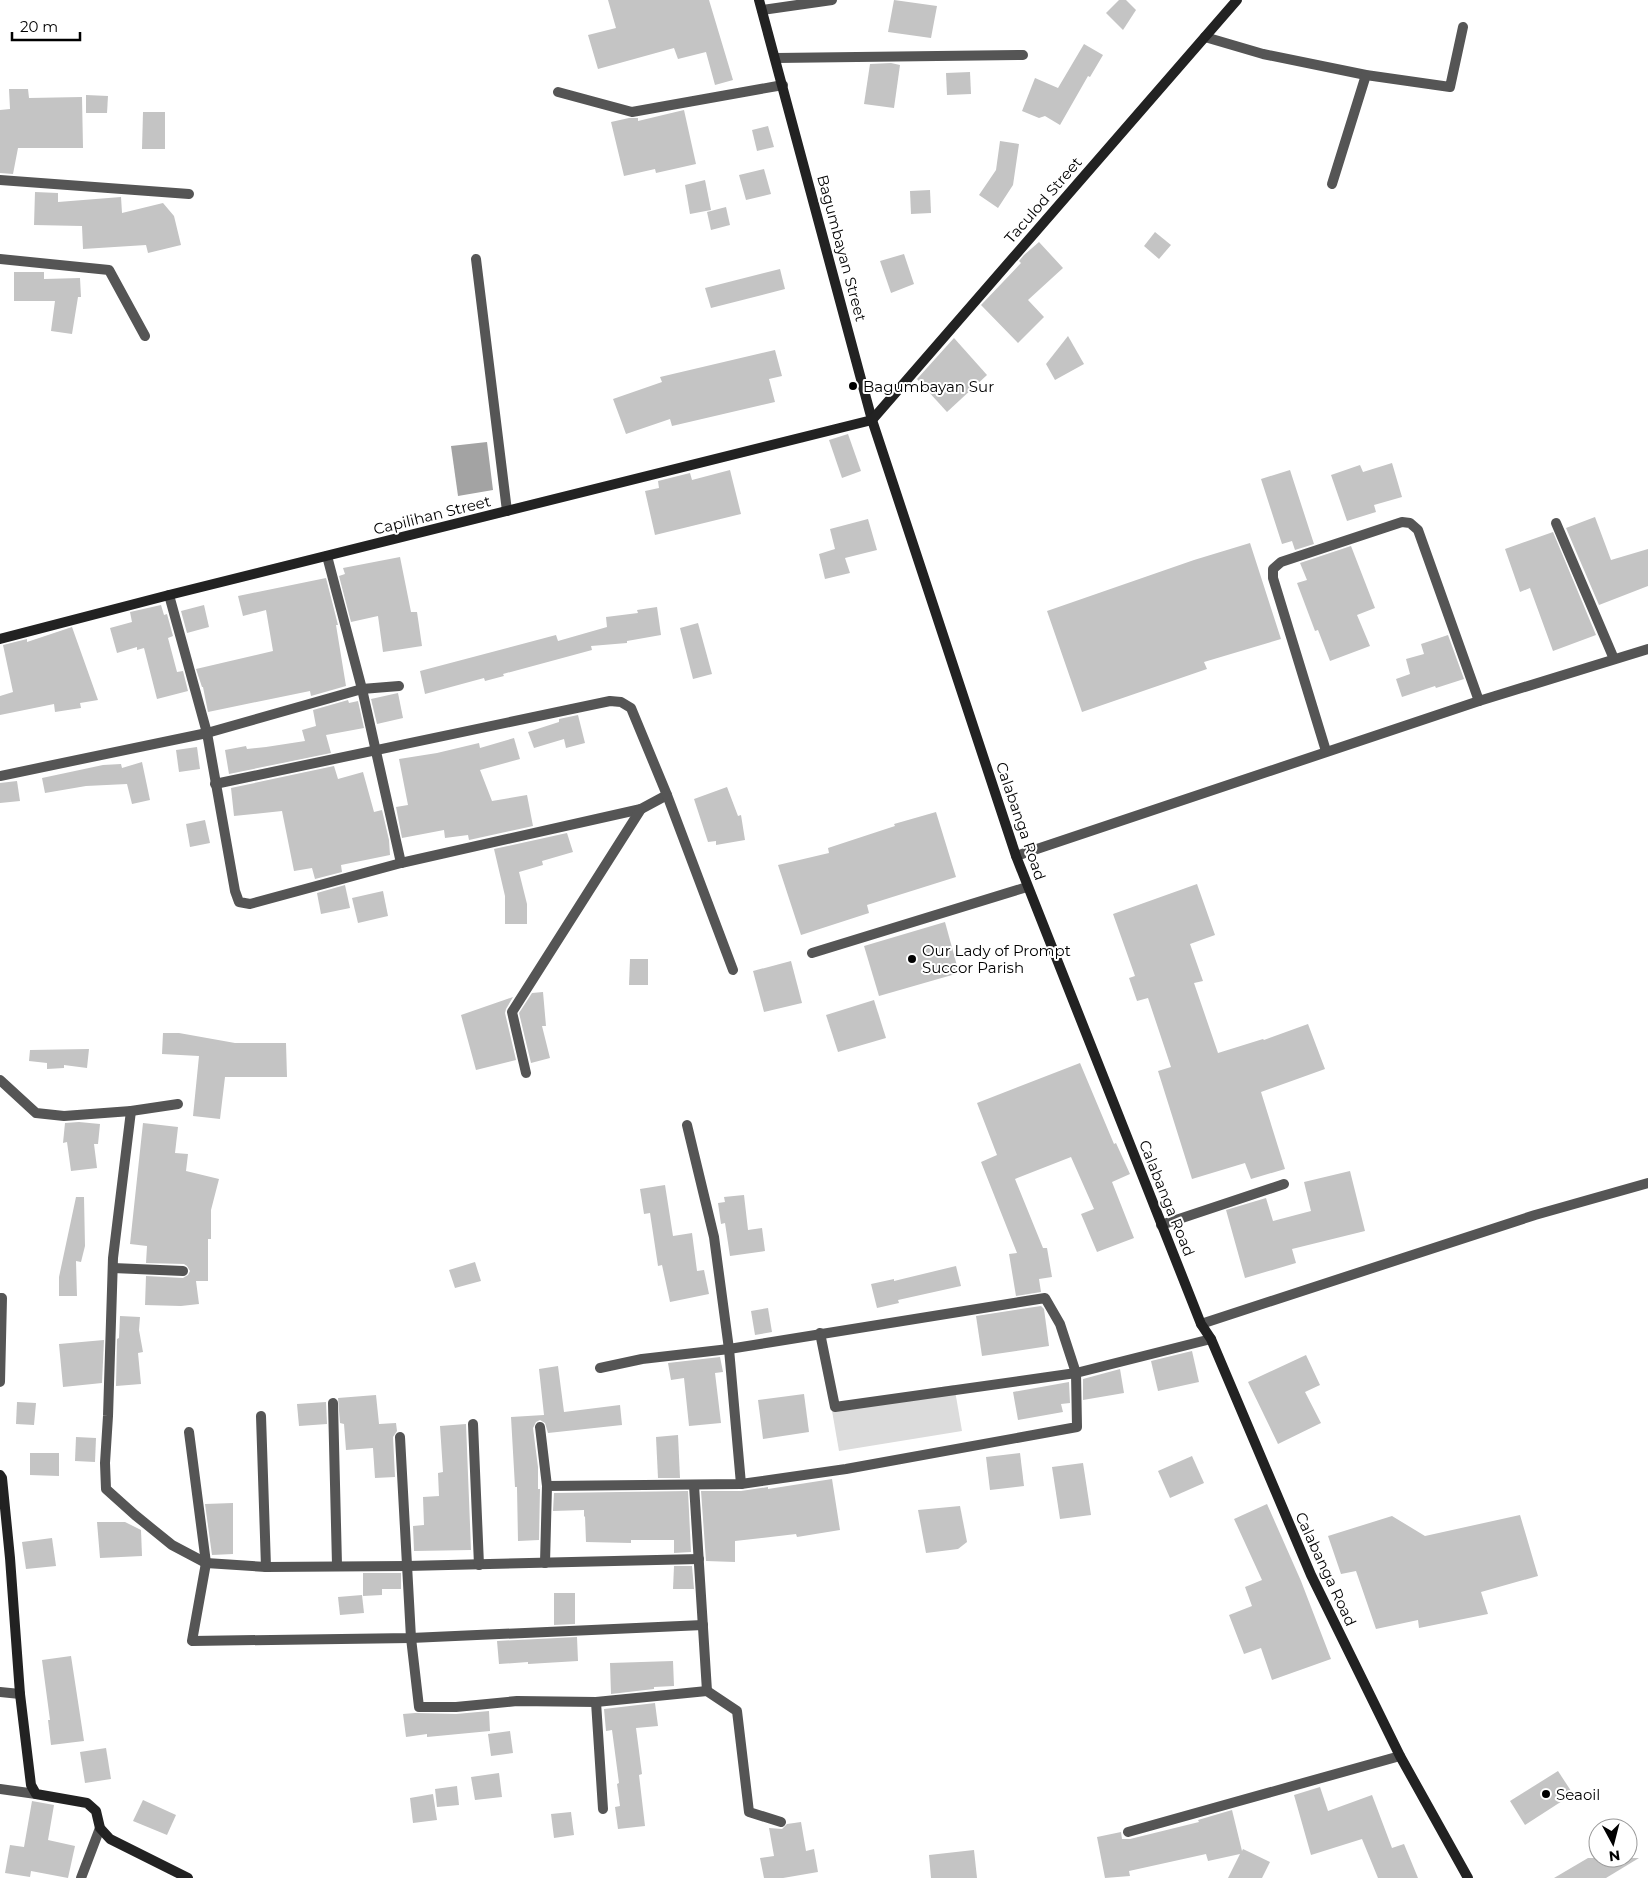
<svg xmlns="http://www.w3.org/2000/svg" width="1648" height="1878" viewBox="0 0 1648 1878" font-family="Montserrat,sans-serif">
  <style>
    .green { fill: #dcdcdc }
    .water { fill: #a3a3a3 }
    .building { fill: #c4c4c4 }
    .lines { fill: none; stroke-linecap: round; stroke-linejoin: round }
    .street { stroke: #555; stroke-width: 10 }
    .secondary { stroke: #222; stroke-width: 10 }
    .poi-dot { fill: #000; stroke: #fff; stroke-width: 2 }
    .labels { text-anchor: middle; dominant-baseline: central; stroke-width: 4; stroke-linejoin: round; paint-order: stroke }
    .street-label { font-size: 15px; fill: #000; stroke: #fff }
    .poi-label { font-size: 15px; fill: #000; stroke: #fff; text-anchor: start }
  </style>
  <rect width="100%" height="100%" fill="#fff"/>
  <polygon class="green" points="954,1385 962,1431 839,1451 831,1405"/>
  <polygon class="water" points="487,442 493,490 458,496 451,446"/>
  <g class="building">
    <polygon points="608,0 709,0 733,80 715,85 706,52 678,59 674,48 598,69 588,35 616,28"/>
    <polygon points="894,0 937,6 931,38 888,32"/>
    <polygon points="1119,0 1126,0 1136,10 1123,30 1106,13"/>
    <polygon points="1084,44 1103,55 1090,77 1088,76 1060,125 1045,116 1039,118 1022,111 1035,78 1058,88"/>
    <polygon points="891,63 900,65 894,108 864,104 870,64"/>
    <polygon points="970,72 971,94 947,95 946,73"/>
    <polygon points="9,89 28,89 29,98 82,97 83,148 18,148 13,174 0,173 0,110 10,109"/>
    <polygon points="86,95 108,96 107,113 86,113"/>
    <polygon points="684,110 696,164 656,173 655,169 624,176 611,122 629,118 638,118 638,121"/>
    <polygon points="143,112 165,112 165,149 142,149"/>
    <polygon points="768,126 774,147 757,151 752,130"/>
    <polygon points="1000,141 1019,144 1013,185 998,208 979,195 996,170"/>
    <polygon points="764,169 771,194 746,200 739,175"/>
    <polygon points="705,180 711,210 690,214 685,185"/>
    <polygon points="930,190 931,213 911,214 910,191"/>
    <polygon points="35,192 58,193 58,202 121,197 122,213 163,203 174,216 181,245 148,253 146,245 83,249 82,226 34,225"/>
    <polygon points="726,207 730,225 711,230 707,212"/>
    <polygon points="1155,232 1171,245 1159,259 1144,246"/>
    <polygon points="1039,242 1063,268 1028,300 1044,317 1018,343 981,305 1021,263 1019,261 1024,255"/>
    <polygon points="904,254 914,284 891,293 880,261"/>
    <polygon points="780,269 785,289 711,308 705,288"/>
    <polygon points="14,272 44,272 44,279 80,278 81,297 78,297 72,334 51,331 55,301 14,301"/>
    <polygon points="1068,336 1084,364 1055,380 1046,364"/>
    <polygon points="954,338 987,375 947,412 917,379"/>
    <polygon points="775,350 782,376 769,379 775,402 672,426 670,419 626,434 613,399 662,382 660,377"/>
    <polygon points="848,434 861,471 842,478 829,440"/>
    <polygon points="1392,463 1402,497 1374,505 1376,512 1347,521 1331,475 1360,465 1363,472"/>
    <polygon points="730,470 741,514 655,535 645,491 659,488 658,481 690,473 692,480"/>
    <polygon points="1290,470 1314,544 1295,550 1292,541 1282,544 1261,479"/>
    <polygon points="1595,517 1611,560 1648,549 1648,586 1599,605 1566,528"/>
    <polygon points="868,519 877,550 845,558 850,573 825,579 819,554 835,549 830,529"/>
    <polygon points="1553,532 1596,635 1553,651 1530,588 1520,592 1505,549"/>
    <polygon points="1250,543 1281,639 1204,662 1207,669 1082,712 1047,611 1194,560"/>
    <polygon points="1351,546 1375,608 1357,615 1370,646 1330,661 1318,630 1315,631 1297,583 1307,580 1300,563"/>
    <polygon points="400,557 411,612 417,612 422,646 383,652 378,616 351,622 339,576 345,574 343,568"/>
    <polygon points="326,578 338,625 336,625 346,686 311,696 310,691 208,712 203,687 202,687 196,669 273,651 266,610 243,616 238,596"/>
    <polygon points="161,605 164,615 167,614 173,636 168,638 177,672 183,671 188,691 157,699 144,648 137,650 137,647 117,653 110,628 132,622 130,612"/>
    <polygon points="204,605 209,627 187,633 181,611"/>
    <polygon points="657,607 661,635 627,641 627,643 591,646 592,650 503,674 504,676 485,681 484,678 425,694 420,671 556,635 558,641 607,627 606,617 638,613 637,610"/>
    <polygon points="698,623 712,674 693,679 680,628"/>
    <polygon points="72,627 98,700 80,703 81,708 55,712 54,704 0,715 0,696 13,692 3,645 27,639 27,642"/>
    <polygon points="1448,635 1464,679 1436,688 1435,686 1402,697 1396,679 1410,674 1406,659 1424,654 1421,644"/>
    <polygon points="398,693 403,718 377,724 371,699"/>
    <polygon points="348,700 349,703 358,701 364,728 326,735 331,753 229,774 225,750 246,746 247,749 266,747 305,741 302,730 316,726 313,710"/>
    <polygon points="578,715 585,743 566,748 564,739 534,748 528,732 559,722 559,719"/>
    <polygon points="514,738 520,759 480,770 492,801 527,795 533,826 469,840 468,835 445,838 444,830 402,838 396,807 408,805 399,759 437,753 479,743 480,748"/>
    <polygon points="197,747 200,769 179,772 176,750"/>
    <polygon points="142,762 150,800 132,804 127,784 86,786 45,793 42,778 103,765 121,764 122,768"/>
    <polygon points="334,766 338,779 363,772 374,812 382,810 389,840 390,855 341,865 342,872 315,879 312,868 294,871 282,811 234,816 231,788"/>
    <polygon points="17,781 20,801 0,803 0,783"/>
    <polygon points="727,787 738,816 741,815 745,840 716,845 716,841 708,842 694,799"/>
    <polygon points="936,812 956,877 867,905 869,913 801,935 778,865 829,853 828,848 895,826 894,824"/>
    <polygon points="205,820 210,843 190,847 186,824"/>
    <polygon points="567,833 573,852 542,861 543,865 519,872 527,904 527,924 505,924 505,896 494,849"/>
    <polygon points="1197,884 1215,935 1190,944 1203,981 1194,983 1218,1053 1263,1039 1264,1040 1308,1024 1325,1069 1261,1092 1285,1169 1251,1179 1245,1163 1192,1179 1158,1071 1171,1067 1148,998 1137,1001 1129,978 1135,976 1113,914"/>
    <polygon points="345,885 350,908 321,914 317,893"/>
    <polygon points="383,891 388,916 358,923 352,898"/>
    <polygon points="945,922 959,973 879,996 864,946"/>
    <polygon points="630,959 648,959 648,985 629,985"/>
    <polygon points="791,961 802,1003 764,1012 753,971"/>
    <polygon points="543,992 546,1026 542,1026 550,1058 531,1063 519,1013 532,993"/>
    <polygon points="513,997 506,1009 505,1013 516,1060 476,1070 461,1015"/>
    <polygon points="874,1000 886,1038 838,1052 826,1015"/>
    <polygon points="163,1033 179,1033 235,1043 286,1043 287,1077 225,1077 220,1119 193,1116 199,1056 162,1054"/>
    <polygon points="89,1049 87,1068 64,1065 64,1068 47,1069 47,1063 29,1061 30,1050"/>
    <polygon points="1080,1063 1114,1144 1116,1143 1130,1174 1112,1182 1134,1238 1097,1252 1081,1214 1094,1209 1071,1157 1015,1179 1043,1248 1047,1248 1052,1277 1039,1279 1041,1292 1016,1296 1009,1254 1017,1253 981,1162 997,1155 977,1103"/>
    <polygon points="79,1122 100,1124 98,1144 94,1144 97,1168 71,1171 67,1142 63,1143 65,1123"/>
    <polygon points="143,1123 178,1127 175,1153 188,1154 186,1171 219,1179 211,1210 211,1239 208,1239 208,1281 196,1281 199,1304 181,1306 145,1305 146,1276 183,1278 188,1275 190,1271 187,1266 184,1264 146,1263 147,1246 130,1244"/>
    <polygon points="1350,1171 1365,1231 1292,1249 1296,1263 1245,1278 1226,1210 1266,1198 1273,1221 1311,1211 1304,1182"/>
    <polygon points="665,1185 673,1236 692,1233 697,1271 704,1270 709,1294 670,1302 662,1265 658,1266 650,1213 644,1214 640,1189"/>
    <polygon points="744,1195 748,1230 762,1228 765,1251 730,1256 725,1223 721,1224 718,1203 725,1202 724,1197"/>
    <polygon points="76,1197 84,1197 85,1246 81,1262 76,1261 77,1296 59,1296 59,1277"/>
    <polygon points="475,1262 481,1281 455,1288 449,1270"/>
    <polygon points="956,1266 961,1286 898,1300 899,1303 877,1308 871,1284 894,1279 894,1281"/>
    <polygon points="1041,1306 1044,1309 1049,1346 982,1356 976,1316"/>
    <polygon points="768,1308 772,1332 755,1335 751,1311"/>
    <polygon points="120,1316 140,1317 139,1330 143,1352 138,1353 141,1384 116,1386 117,1339 119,1338"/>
    <polygon points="104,1340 102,1383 63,1387 59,1344"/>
    <polygon points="1192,1351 1199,1382 1158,1391 1151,1361"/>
    <polygon points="1306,1355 1320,1385 1305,1392 1321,1423 1278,1444 1248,1382"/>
    <polygon points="720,1357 723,1372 715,1373 721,1423 689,1426 684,1378 671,1380 668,1363"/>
    <polygon points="558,1366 564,1412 620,1405 622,1425 548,1433 545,1423 540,1420 536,1422 533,1428 538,1467 538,1489 540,1489 539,1540 518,1541 517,1487 515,1487 511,1417 544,1415 539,1369"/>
    <polygon points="1120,1369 1124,1393 1083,1400 1083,1379"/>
    <polygon points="1069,1382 1070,1403 1061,1404 1063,1412 1018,1420 1013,1392"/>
    <polygon points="804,1394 809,1432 763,1439 758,1400"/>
    <polygon points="376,1395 379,1424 396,1423 397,1431 393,1437 395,1477 375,1478 373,1448 346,1450 344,1424 340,1423 338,1398"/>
    <polygon points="17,1402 36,1403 34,1425 16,1424"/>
    <polygon points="326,1402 327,1424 299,1426 297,1404"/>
    <polygon points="466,1424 471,1550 414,1551 413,1526 424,1525 423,1497 439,1496 438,1473 443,1472 440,1426"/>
    <polygon points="678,1435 680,1478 658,1478 656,1437"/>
    <polygon points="76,1437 96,1438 95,1462 75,1461"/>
    <polygon points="30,1453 59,1453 59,1476 30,1475"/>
    <polygon points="1020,1453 1024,1486 990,1490 986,1457"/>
    <polygon points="1192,1456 1204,1483 1170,1498 1158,1471"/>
    <polygon points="1083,1463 1091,1515 1060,1519 1052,1467"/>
    <polygon points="832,1479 840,1530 797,1537 796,1534 735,1541 735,1562 706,1561 701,1491 741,1491 768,1487 768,1489"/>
    <polygon points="688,1491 691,1552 674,1553 674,1540 631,1540 631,1543 586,1542 585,1516 584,1517 584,1510 553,1511 554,1493"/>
    <polygon points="233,1503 233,1554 212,1555 205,1504"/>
    <polygon points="1267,1504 1301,1581 1331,1659 1272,1680 1261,1648 1244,1654 1229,1615 1252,1606 1245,1587 1262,1580 1234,1519"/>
    <polygon points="960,1506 967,1542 958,1549 926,1553 918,1510"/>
    <polygon points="1520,1515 1538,1576 1481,1592 1488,1614 1419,1628 1418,1620 1376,1629 1356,1571 1341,1574 1328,1536 1392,1516 1425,1536"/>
    <polygon points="97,1522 125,1522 141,1530 142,1556 100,1558"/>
    <polygon points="52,1538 56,1566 26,1569 22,1542"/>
    <polygon points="674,1566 692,1566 694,1589 673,1589"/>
    <polygon points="363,1573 401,1573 401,1589 382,1589 382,1595 363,1596"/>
    <polygon points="554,1593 575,1593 575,1624 554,1625"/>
    <polygon points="362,1595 364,1613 340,1615 338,1597"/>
    <polygon points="577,1637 578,1661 528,1664 528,1662 499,1664 497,1641"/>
    <polygon points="71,1656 84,1741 51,1745 48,1720 50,1720 42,1660"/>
    <polygon points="673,1661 674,1686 654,1687 654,1689 611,1694 610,1663"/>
    <polygon points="655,1703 658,1726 636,1728 642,1774 639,1775 645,1826 618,1829 615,1807 620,1806 617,1784 619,1783 612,1730 606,1731 604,1709"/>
    <polygon points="489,1711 490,1731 427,1737 427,1734 406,1737 403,1714 415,1713 456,1714"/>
    <polygon points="510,1731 513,1753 491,1756 488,1734"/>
    <polygon points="106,1748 111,1779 85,1783 80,1752"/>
    <polygon points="1558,1771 1573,1794 1525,1825 1510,1801"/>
    <polygon points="499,1773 502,1797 475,1800 471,1777"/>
    <polygon points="457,1786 459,1805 437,1807 435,1789"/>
    <polygon points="1320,1787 1328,1811 1372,1795 1392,1848 1404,1844 1418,1878 1378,1878 1362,1839 1311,1855 1294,1795"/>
    <polygon points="433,1794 437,1820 413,1823 410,1798"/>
    <polygon points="143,1800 176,1815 167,1835 133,1821"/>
    <polygon points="32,1801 54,1805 48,1840 75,1846 68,1878 31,1871 30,1877 5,1873 10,1845 24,1847"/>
    <polygon points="1232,1810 1242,1851 1243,1849 1270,1862 1262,1878 1228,1878 1240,1854 1208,1861 1206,1854 1129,1871 1130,1876 1105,1878 1097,1837 1121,1832 1122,1839 1130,1839 1199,1822 1198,1820"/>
    <polygon points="571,1812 574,1835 554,1838 551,1814"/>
    <polygon points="801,1822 806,1851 814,1849 818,1872 783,1878 764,1878 760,1858 774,1856 769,1828 782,1829 787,1824"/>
    <polygon points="974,1850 977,1878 931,1878 929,1855"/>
    <polygon points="1588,1858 1639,1858 1606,1878 1554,1878"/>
  </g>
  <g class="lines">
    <g class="street">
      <polyline points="762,10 832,0"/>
      <polyline points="1205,37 1263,54 1366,75 1450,87 1463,27"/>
      <polyline points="776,58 1023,55"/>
      <polyline points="558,92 632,112 783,85"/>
      <polyline points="0,180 189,194"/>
      <polyline points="1332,184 1366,75"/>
      <polyline points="0,259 109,270 145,336"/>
      <polyline points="476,259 507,511"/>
      <polyline points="1556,523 1614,659"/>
      <polyline points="327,556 362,689 401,863"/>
      <polyline points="169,595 207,733 235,891 239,902 250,904 401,863 641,809 667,795"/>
      <polyline points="1326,751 1273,578 1273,569 1281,562 1402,522 1410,523 1418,530 1479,701"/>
      <polyline points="0,776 207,733 362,689 399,686"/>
      <polyline points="215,784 610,701 621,702 631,708 667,795 733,970"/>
      <polyline points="1016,856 1479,701 1648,649"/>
      <polyline points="812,953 1027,887"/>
      <polyline points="526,1073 512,1012 641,809"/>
      <polyline points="0,1080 36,1113 64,1116 131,1111 113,1258 108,1416 105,1463 106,1489 135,1515 172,1545 206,1563 266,1567 407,1566 699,1559"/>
      <polyline points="131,1111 178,1104"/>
      <polyline points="687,1125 714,1237 729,1349 741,1484"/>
      <polyline points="1161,1225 1284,1184"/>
      <polyline points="113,1268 183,1271"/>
      <polyline points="0,1298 2,1298 0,1382"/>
      <polyline points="1201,1324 1535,1215 1648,1183"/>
      <polyline points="820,1333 835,1407 1076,1373 1211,1339"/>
      <polyline points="333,1403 337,1565"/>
      <polyline points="261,1416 266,1567"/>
      <polyline points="473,1424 479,1565"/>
      <polyline points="540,1427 547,1486 545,1563"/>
      <polyline points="189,1432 206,1563 192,1641 411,1638 703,1625"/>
      <polyline points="400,1437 411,1638 419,1707 456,1707 517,1701 596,1702 707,1691 737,1711 749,1812 781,1822"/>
      <polyline points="694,1485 707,1691"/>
      <polyline points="547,1486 741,1484 846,1469 1077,1427 1076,1373 1060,1324 1045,1298 729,1349 642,1359 600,1368"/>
      <polyline points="0,1692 20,1694"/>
      <polyline points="596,1702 603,1809"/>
      <polyline points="0,1789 36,1794"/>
      <polyline points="1128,1832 1400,1756"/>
      <polyline points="81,1878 100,1828"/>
    </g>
    <g class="secondary">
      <polyline points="759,0 872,420 1016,856 1201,1324 1211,1339 1311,1575 1400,1756 1468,1878"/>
      <polyline points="0,639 169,595 872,420 1237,0"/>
      <polyline points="0,1475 2,1478 10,1558 20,1694 31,1785 36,1794 87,1803 96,1811 100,1828 110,1839 188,1878"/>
    </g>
  </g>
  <g class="poi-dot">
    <circle cx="853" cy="386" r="5"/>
    <circle cx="912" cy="959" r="5"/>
    <circle cx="1546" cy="1794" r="5"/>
  </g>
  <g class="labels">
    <g class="street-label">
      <text transform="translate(1043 200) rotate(-49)">Taculod Street</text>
      <text transform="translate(842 248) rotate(75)">Bagumbayan Street</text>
      <text transform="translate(432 515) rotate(-14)">Capilihan Street</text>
      <text transform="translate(1021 821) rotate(71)">Calabanga Road</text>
      <text transform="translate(1167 1198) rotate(68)">Calabanga Road</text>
      <text transform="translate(1326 1569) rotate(65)">Calabanga Road</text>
    </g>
    <g class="poi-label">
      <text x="863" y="386">Bagumbayan Sur</text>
      <text x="922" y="950">Our Lady of Prompt<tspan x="922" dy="17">Succor Parish</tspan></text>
      <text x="1556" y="1794">Seaoil</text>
    </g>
  </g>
  <g transform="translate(1613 1843) rotate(173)"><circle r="24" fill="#ffffff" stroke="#999999"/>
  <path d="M0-4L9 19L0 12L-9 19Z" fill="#000000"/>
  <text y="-8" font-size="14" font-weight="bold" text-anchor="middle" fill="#000000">N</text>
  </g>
  <path d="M12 32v8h68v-8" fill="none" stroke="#000000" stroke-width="2.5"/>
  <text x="20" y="32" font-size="15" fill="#000000" stroke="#ffffff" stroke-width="4" paint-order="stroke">20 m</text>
</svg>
